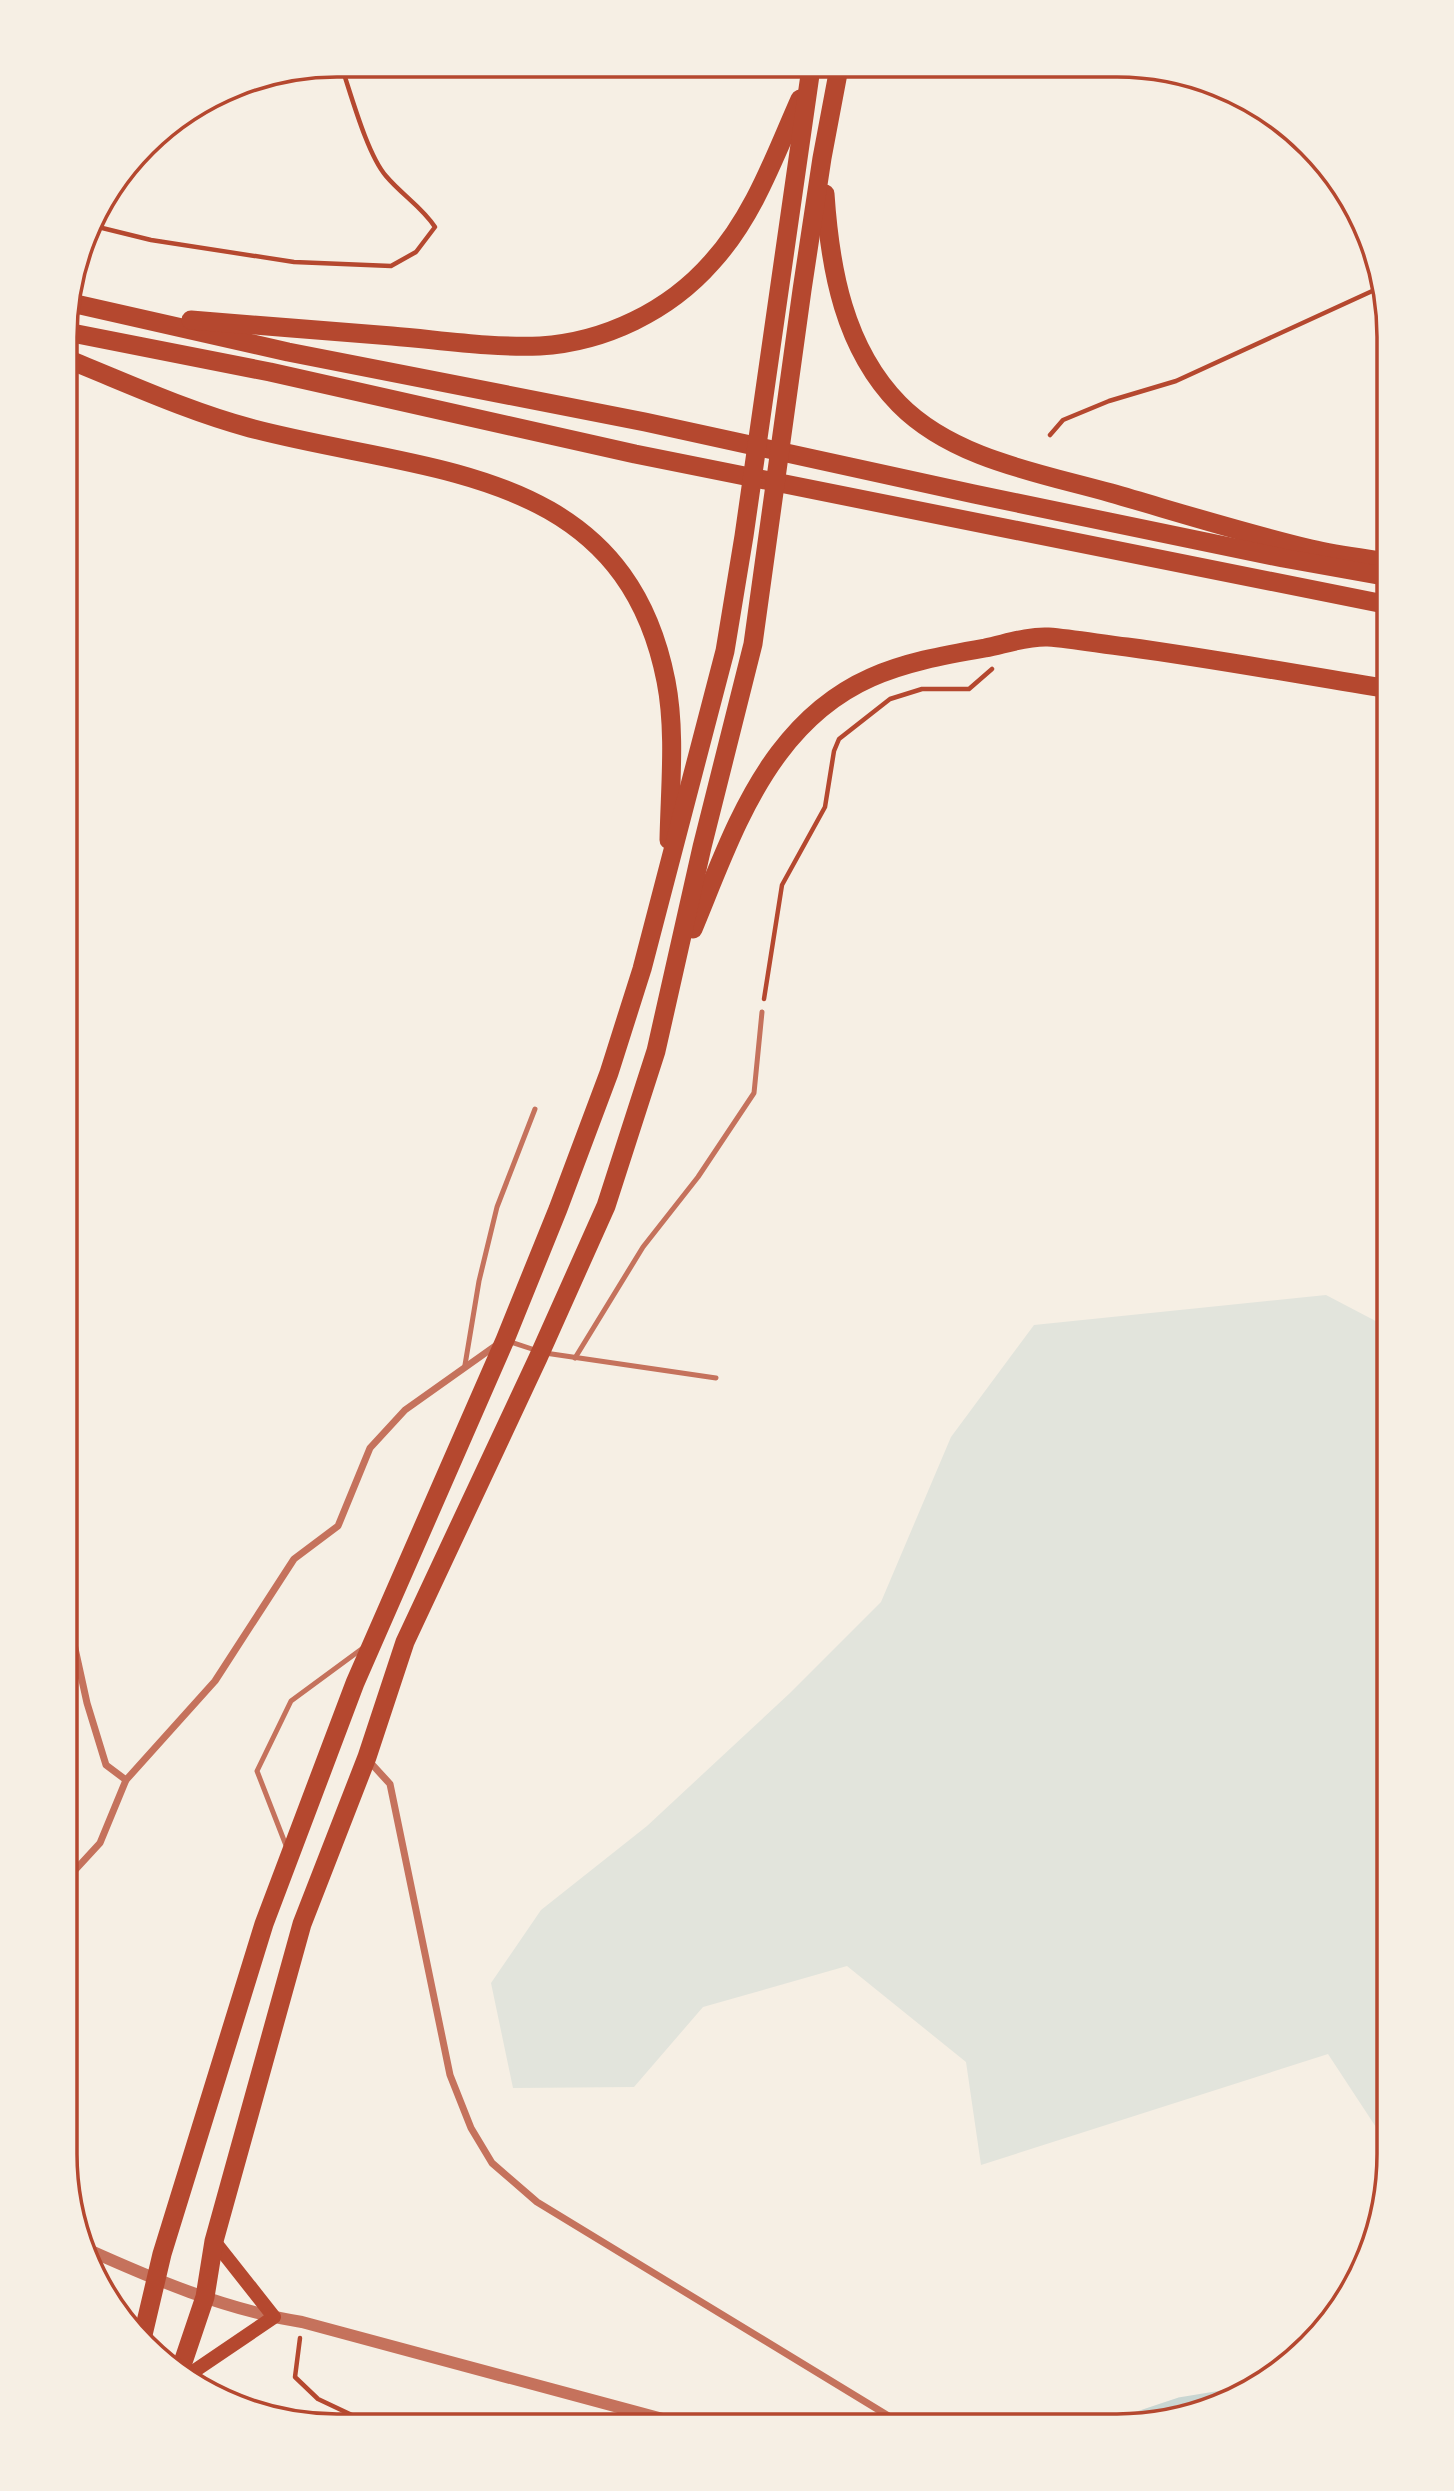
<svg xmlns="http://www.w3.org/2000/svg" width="1454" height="2491" viewBox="0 0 1454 2491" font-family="'Golos Text',sans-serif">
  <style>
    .green { fill: #e2e4dc }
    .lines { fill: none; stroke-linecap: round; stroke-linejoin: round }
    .stream { stroke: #c9d6d2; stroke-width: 7 }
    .path { stroke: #b5482f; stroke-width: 4.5 }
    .service { stroke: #c5725c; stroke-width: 5 }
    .minor { stroke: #c5725c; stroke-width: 7 }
    .tertiary { stroke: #c5725c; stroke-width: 12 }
    .secondary { stroke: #b5482f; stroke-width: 14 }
    .trunk { stroke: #b5482f; stroke-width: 19 }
    .rim { fill: none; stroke: #b5482f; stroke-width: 3.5 }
  </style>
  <rect width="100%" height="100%" fill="#f6efe4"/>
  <polygon class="green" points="1326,1295 1389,1328 1389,2147 1328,2054 981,2165 966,2062 847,1966 703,2007 634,2087 513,2088 491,1983 541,1910 647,1826 790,1693 881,1602 951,1437 1034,1325"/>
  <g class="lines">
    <polyline class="stream" points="1104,2426 1179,2401 1246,2390"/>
    <g class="path">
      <path d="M 90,225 L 151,240 L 294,262 L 391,266 L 416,252 L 435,227 C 422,207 402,195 386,176 C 367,154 351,94 341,65"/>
      <polyline points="1050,435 1063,420 1109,401 1176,381 1381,287"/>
      <polyline points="764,999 782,885 825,807 834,751 839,739 890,699 922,689 969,689 992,669"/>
      <polyline points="300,2338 295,2377 318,2399 354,2416 361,2424"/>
      <polyline points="1189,2414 1215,2407"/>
    </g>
    <g class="service">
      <polyline points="508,1341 535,1350"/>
      <polyline points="545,1353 716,1378"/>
      <polyline points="575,1358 643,1247 698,1177 754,1093 762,1012"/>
      <polyline points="465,1365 479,1281 497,1207 535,1109"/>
      <polyline points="287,1848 257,1771 291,1701 363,1648"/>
    </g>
    <g class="minor">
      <polyline points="65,1603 87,1703 106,1765 126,1780"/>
      <polyline points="369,1761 390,1784 450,2075 471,2128 492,2163 537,2202 905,2426"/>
      <polyline points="65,1881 100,1843 126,1780 215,1681 294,1559 338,1526 370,1448 405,1410 498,1344"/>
    </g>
    <path class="tertiary" d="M 82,2247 C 153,2279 225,2310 302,2322 L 685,2425"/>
    <polyline class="secondary" points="184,2378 274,2317 214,2241"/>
    <g class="trunk">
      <path d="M 825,194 C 830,269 844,348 899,404 C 953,459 1040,473 1111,493 C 1177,512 1244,533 1311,549 C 1336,555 1363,558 1389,562"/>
      <polyline points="67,302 288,352 645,422 974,494 1283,558 1389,577"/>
      <path d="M 191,320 C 258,325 325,331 392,336 C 440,340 491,348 540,346 C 605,342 669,311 712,262 C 754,216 775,155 800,99"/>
      <polyline points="67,332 270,372 635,454 1389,605"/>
      <path d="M 67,359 C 127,383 187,411 250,428 C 422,474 623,463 666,681 C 676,732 670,788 669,840"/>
      <path d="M 693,929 C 718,869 740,805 779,753 C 836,677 898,663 985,648 C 1005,644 1028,636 1048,637 C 1074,639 1101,644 1127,647 C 1215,659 1302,675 1389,689"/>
      <polyline points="142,2339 162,2254 264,1924 355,1683 505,1340 558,1209 609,1073 642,969 725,651 744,536 811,68"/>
      <polyline points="179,2374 205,2297 214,2241 302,1924 367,1757 405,1642 538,1358 606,1206 656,1051 702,847 753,644 802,290 822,158 839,68"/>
    </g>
  </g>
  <path d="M0 0H1454V2491H0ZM337 77H1117A260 260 0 0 1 1377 337V2154A260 260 0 0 1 1117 2414H337A260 260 0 0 1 77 2154V337A260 260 0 0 1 337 77Z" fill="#f6efe4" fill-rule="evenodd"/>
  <path class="rim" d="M337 77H1117A260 260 0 0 1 1377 337V2154A260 260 0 0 1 1117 2414H337A260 260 0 0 1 77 2154V337A260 260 0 0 1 337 77Z"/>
</svg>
